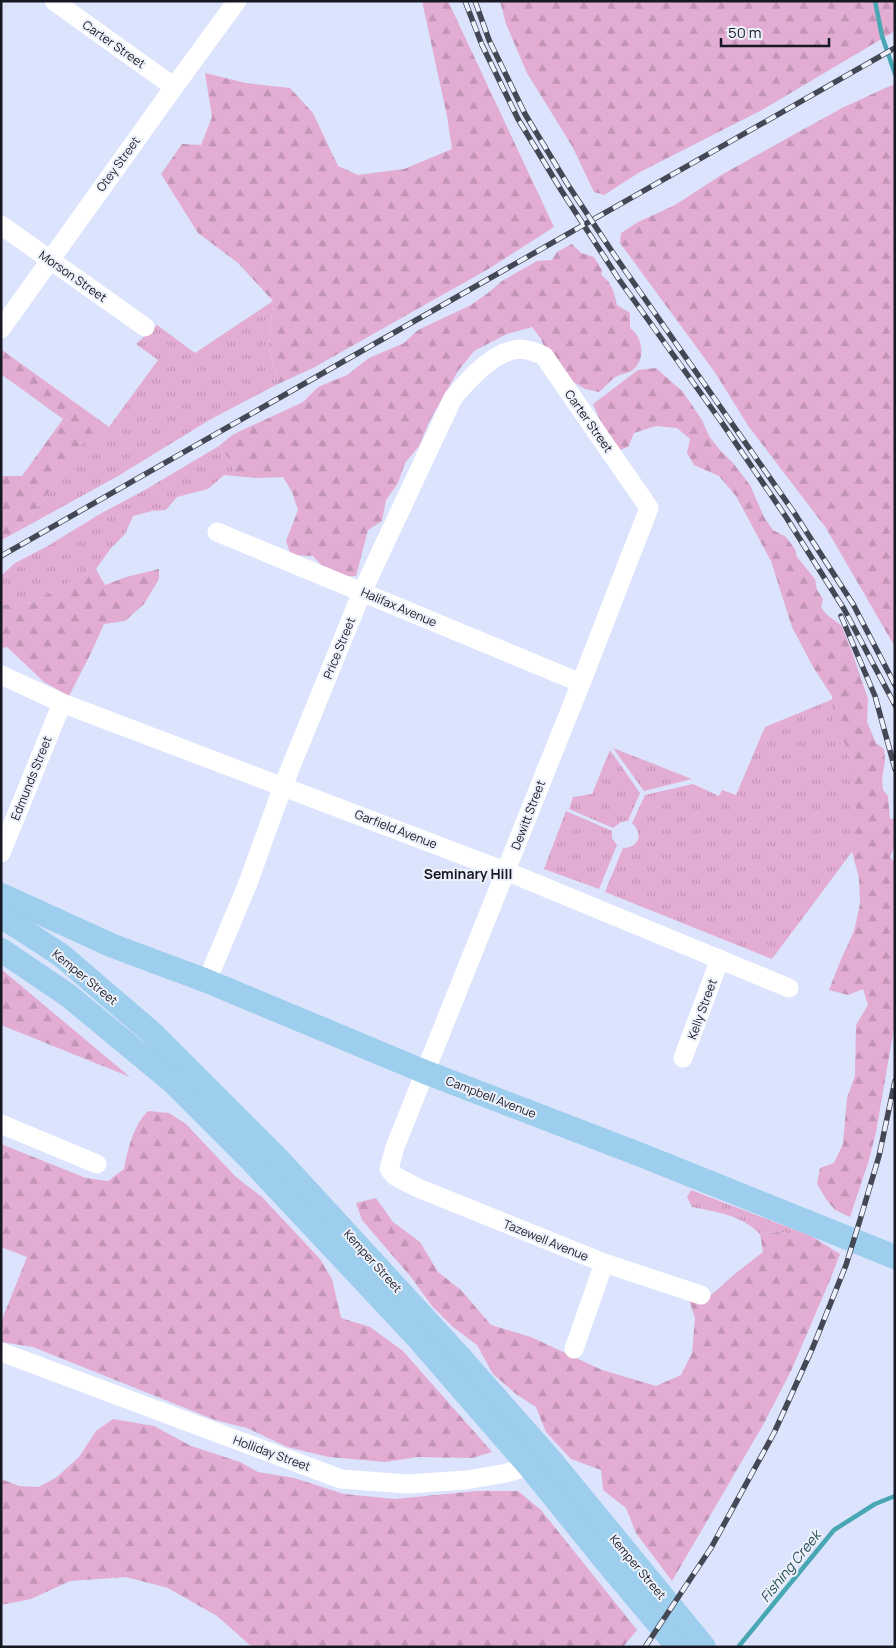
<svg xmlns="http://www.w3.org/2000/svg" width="896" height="1648" viewBox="0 0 896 1648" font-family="Manrope,sans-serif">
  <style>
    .grass { fill: url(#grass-tufts) }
    .forest { fill: url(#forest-firs) }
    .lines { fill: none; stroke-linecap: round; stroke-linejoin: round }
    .stream { stroke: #49a7b3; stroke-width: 4.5 }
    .minor { stroke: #fff; stroke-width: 19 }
    .major { stroke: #9dceee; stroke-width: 24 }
    .rail-casing { stroke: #444754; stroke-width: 5.5 }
    .rail { stroke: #edf1fb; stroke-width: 4; stroke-dasharray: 11; stroke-linecap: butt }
    .labels { text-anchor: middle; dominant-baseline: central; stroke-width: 4; stroke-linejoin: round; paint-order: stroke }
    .street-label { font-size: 12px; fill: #171922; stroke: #edf1fb }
    .neighbourhood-label { font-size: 14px; font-weight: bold; fill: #171922; stroke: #edf1fb }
    .water-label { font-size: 14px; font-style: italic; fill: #265056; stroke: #edf1fb }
  </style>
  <defs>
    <pattern id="grass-tufts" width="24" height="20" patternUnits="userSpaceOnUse" patternTransform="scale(1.25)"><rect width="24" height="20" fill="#e3add3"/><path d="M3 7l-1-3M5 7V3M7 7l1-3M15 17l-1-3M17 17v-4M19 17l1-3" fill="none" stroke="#c294b5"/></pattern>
    <pattern id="forest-firs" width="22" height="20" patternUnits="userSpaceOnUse" patternTransform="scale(1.25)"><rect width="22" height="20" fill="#e3add3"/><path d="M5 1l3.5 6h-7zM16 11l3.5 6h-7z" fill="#c294b5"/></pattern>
  </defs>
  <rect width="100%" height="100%" fill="#dbe3fd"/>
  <g class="grass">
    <polygon points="273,301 269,348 278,384 211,419 118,476 11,535 39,506 61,476 75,448 109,427 158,360 136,344 157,325 195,353"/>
    <polygon points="219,446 233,464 234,476 224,475 208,489 177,497 166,510 152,511 133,516 125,534 111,548 96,569 32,602 1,605 1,576 15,563 46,547 100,514 145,490"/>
    <path d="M 838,697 L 866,833 L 772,959 L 605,892 L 623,848 C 639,848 644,834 632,823 L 645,795 L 693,784 L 719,796 L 722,790 L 736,795 L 765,727 Z"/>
    <polygon points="613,748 692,779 644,791"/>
    <polygon points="610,750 640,793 628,821 621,822 613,828 569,809 573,797 592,794"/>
    <polygon points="566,811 612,831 612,838 617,845 599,889 544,869"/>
    <path d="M 691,1190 L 811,1236 L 780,1232 L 760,1234 C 741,1215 718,1212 692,1207 L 687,1197 Z"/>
  </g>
  <g class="forest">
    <polygon points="422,1 448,1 554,227 490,268 313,368 278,384 269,348 273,301 238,263 198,233 161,174 182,144 201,145 212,117 205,73 246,83 290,88 313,113 338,166 358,175 404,169 452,149 447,116"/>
    <polygon points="500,1 895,1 895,31 762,110 640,172 604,195 594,192 572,146 527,73 506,24"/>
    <polygon points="892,85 895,86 895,647 826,528 749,427 714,371 620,243 621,233 638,222 675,205 723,174 842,108"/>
    <path d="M 572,244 L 581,253 L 594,257 L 602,270 L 601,275 C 612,282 614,293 617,305 L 630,313 L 630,328 C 643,337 646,359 633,370 C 627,374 619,374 614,378 C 609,382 604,388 599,392 L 585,389 L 565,377 L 549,357 L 541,339 L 532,327 L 507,334 L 474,351 L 458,371 L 430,420 L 419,446 L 405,463 L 398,483 L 386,500 L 382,521 L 368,530 L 356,576 L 332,577 L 313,556 L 291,555 L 286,541 L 298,510 L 292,492 L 283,477 L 257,478 L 234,476 L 233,464 L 219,446 L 232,435 L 303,402 L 318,387 L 347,375 L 369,358 L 404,343 L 418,330 L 471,305 L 488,293 L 502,281 L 537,261 L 552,260 L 557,252 Z"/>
    <polygon points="2,350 109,427 75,449 61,476 39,506 11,535 1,540 1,476 22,476 63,419 1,374"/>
    <polygon points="656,368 683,392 702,420 709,436 719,449 733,463 750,485 764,517 773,530 786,537 795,549 797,557 815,579 817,590 823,599 821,607 827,615 841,625 852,652 868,699 867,722 876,743 884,749 885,760 882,779 883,790 888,796 890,819 895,819 895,846 890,857 895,863 894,1028 876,1132 869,1160 850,1217 835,1210 826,1199 817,1184 820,1168 834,1163 843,1144 847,1098 855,1076 856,1025 868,1005 863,989 848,995 829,990 839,964 854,931 860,904 859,878 851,848 856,812 857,794 849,778 849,751 834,722 832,696 813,667 792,627 771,561 736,496 719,476 694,465 687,453 690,439 677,428 656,426 634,433 628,447 617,451 599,418 593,404 638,370"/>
    <polygon points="96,569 105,585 126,577 159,569 159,579 144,604 125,621 104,624 91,653 69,696 44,682 7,647 1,648 1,605 32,602"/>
    <polygon points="1,969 130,1077 1,1025"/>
    <path d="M 148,1111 L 169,1113 L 186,1124 L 236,1177 L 262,1197 L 320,1259 L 332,1279 L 341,1318 L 370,1327 L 403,1351 L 492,1452 L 472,1458 L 417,1457 L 385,1462 L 329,1457 L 287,1447 L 247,1428 L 215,1420 L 33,1347 L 1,1342 L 1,1322 L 27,1257 L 1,1247 L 1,1144 L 86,1178 L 108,1181 L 124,1169 C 128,1149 133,1126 148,1111 Z"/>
    <polygon points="376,1198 393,1222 420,1242 438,1272 461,1290 491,1325 531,1337 602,1370 656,1386 681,1375 692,1353 695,1318 689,1300 710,1296 736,1273 763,1252 760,1234 780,1232 811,1236 840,1254 830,1280 791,1371 763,1425 672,1581 636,1533 626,1508 603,1490 601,1470 571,1459 546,1432 536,1407 516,1394 493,1374 477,1345 453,1327 432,1306 411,1277 362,1220 356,1203"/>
    <polygon points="113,1419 154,1426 191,1446 240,1462 258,1472 294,1478 344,1494 395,1499 477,1491 518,1491 541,1510 637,1630 623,1647 252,1647 217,1616 168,1588 126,1577 70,1581 31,1599 1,1605 1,1479 19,1486 39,1487 57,1477 79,1457 96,1431"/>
  </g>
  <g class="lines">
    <g class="stream">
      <polyline points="875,1 882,36 895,74"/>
      <polyline points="739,1646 834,1530 875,1504 895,1496"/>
    </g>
    <g class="minor">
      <polyline points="54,1 174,87"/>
      <polyline points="1,225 145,327"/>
      <polyline points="1,329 174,87 237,1"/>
      <polyline points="217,532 581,683"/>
      <polyline points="1,675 62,703 513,874 789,988"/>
      <polyline points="1,853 62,703"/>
      <path d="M 207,981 L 248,883 L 283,786 L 362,592 L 453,398 C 468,380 495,349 521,349 C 529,350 536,352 544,356 L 649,508 L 581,683 L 395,1147 L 389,1169 L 395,1176 L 418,1188 L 604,1263 L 701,1295"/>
      <polyline points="683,1058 720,959"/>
      <polyline points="1,1124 97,1164"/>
      <polyline points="574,1349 604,1263"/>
      <polyline points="1,1352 341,1479 408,1484 466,1480 507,1473 529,1466 541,1465"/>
    </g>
    <g class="major">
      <polyline points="1,895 113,946 207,981 425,1072 641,1155 895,1257"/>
      <polyline points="1,916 61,955 152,1033 280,1161 459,1356 554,1464 704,1647"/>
      <polyline points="1,950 69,996 173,1082 251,1160 416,1336 529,1466 609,1565 678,1647"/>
    </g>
    <g class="rail-casing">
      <g id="rail">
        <polyline points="465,1 482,45 518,119 561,190 618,278 720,420 786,517 844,609 895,705"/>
        <polyline points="475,1 489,40 525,114 568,185 615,256 793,511 853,604 895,685"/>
        <polyline points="1,556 895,48"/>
        <polyline points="841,616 875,696 895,769"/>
        <polyline points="645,1647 711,1548 774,1433 813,1347 846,1265 860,1220 879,1156 895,1081"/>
      </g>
    </g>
    <use href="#rail" class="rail"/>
  </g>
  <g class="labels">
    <g class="street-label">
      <text transform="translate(114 44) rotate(35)">Carter Street</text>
      <text transform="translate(118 164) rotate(-54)">Otey Street</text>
      <text transform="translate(73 276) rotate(35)">Morson Street</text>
      <text transform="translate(589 421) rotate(55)">Carter Street</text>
      <text transform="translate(399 607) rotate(23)">Halifax Avenue</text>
      <text transform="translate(339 648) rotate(-68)">Price Street</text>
      <text transform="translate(31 778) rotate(-68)">Edmunds Street</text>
      <text transform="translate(528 815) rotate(-69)">Dewitt Street</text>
      <text transform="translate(396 829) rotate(21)">Garfield Avenue</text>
      <text transform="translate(85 977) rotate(39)">Kemper Street</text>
      <text transform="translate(702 1009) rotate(-70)">Kelly Street</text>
      <text transform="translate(491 1097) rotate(21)">Campbell Avenue</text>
      <text transform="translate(546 1240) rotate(22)">Tazewell Avenue</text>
      <text transform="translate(373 1261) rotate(48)">Kemper Street</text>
      <text transform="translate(272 1453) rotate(20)">Holliday Street</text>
      <text transform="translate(638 1567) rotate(50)">Kemper Street</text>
    </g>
    <g class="neighbourhood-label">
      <text x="468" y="873">Seminary Hill</text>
    </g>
    <g class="water-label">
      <text transform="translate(790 1566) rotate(-51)">Fishing Creek</text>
    </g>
  </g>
  <rect width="896" height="1648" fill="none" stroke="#171922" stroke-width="5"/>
  <path d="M721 38v8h108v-8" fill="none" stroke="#171922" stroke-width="2.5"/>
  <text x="728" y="38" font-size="15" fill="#171922" stroke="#edf1fb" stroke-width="4" paint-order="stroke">50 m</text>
</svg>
